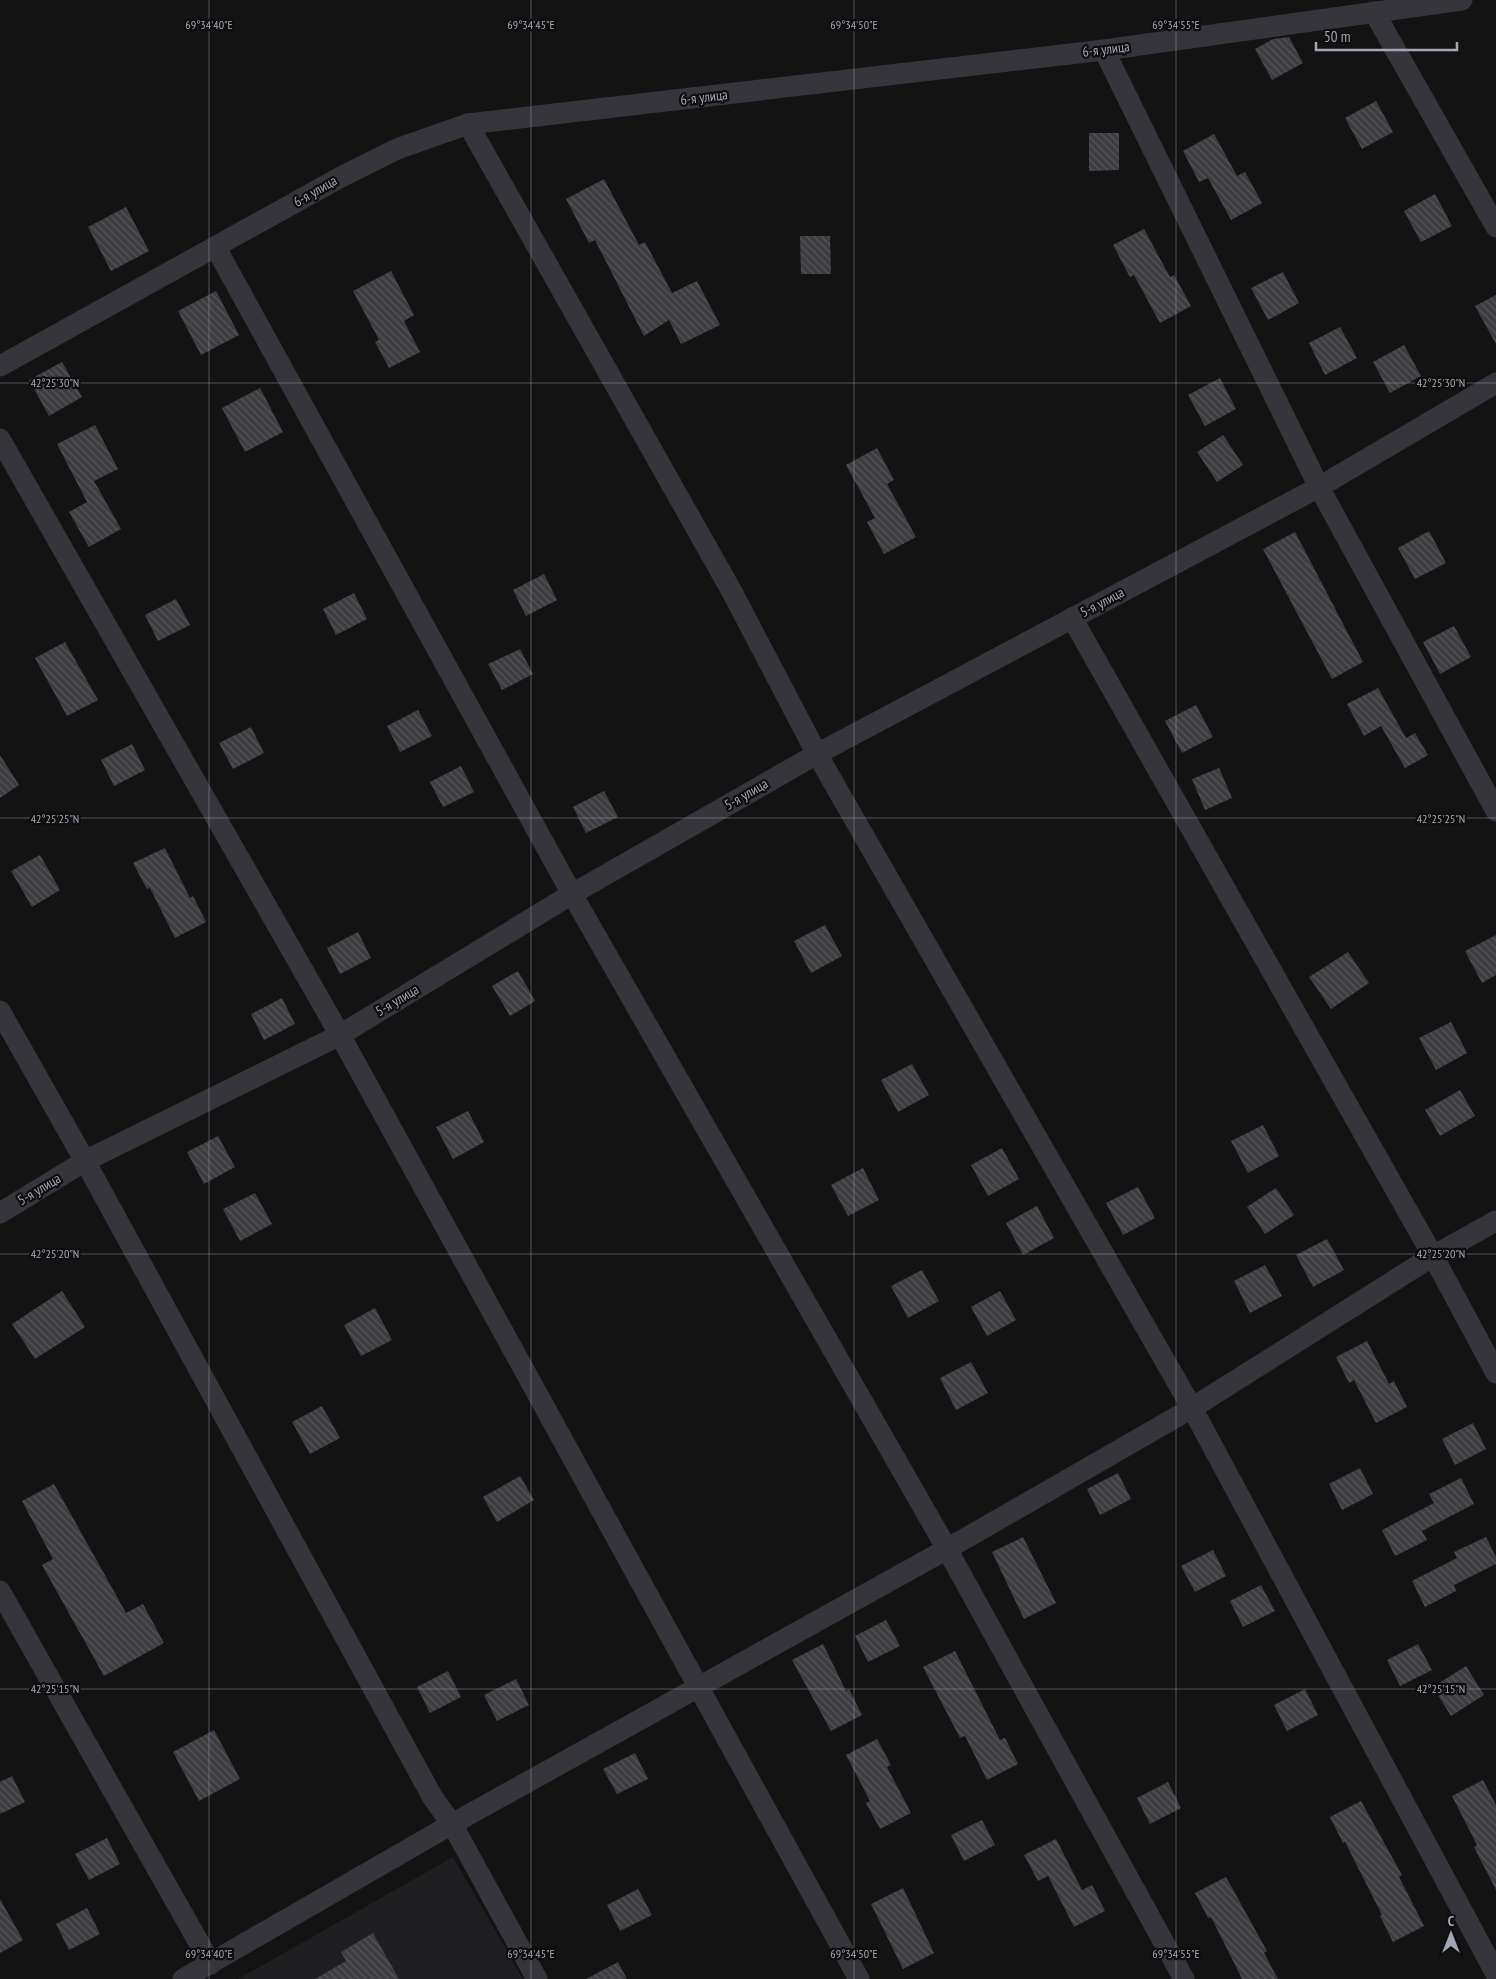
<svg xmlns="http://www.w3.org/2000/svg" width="1496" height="1979" viewBox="0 0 1496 1979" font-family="'PT Sans Narrow',sans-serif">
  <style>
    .built { fill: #1f1f21 }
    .building { fill: url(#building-back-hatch) }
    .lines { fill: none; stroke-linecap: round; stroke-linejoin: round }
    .street { stroke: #35353b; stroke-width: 21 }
    .ticks { fill: none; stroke: #a4a6b5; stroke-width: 1; stroke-opacity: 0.45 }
    .labels { text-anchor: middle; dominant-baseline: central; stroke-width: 4.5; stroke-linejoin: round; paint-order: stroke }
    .street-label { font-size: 14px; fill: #a4a6b5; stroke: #0e0e0f }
    .ticks-label { font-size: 12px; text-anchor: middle; fill: #a4a6b5; stroke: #0e0e0f; stroke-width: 4.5; stroke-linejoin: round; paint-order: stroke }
  </style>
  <defs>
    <pattern id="building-back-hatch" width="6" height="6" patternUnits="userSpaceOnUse" patternTransform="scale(1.25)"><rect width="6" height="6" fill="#3d3c41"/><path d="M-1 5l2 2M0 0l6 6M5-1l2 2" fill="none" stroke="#56555a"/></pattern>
  </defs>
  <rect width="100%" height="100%" fill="#131314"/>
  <polygon class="built" points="453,1857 523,1979 238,1979"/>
  <g class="building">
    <polygon points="1289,37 1303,63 1272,80 1255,49 1273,39"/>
    <polygon points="1376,101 1393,132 1362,149 1345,118"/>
    <polygon points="1089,133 1119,133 1119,170 1089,171"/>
    <polygon points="1214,134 1237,176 1245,172 1262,203 1231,220 1208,178 1199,182 1183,151"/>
    <polygon points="604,179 639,245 645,242 672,293 697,281 720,325 681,344 669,320 644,336 595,240 589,243 566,199"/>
    <polygon points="1435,194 1452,226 1421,242 1404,211"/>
    <polygon points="126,207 149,251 111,271 88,227"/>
    <polygon points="1144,229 1170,277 1174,275 1191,306 1160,323 1134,275 1130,277 1113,245"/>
    <polygon points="800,236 830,236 831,274 801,274"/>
    <polygon points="391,271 414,315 404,321 420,352 389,368 375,342 379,340 353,291"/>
    <polygon points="1283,272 1299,303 1268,320 1251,288"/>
    <polygon points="216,291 239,335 201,355 178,311"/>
    <polygon points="1496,295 1496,344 1475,306"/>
    <polygon points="1340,327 1357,358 1325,375 1309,343"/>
    <polygon points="1404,345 1421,376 1390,393 1373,362"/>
    <polygon points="62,362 82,397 49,416 29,380"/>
    <polygon points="1220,378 1236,409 1205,426 1188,395"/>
    <polygon points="260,388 283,432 245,452 222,408"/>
    <polygon points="95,425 118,469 94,481 121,529 89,547 69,512 87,502 57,444"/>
    <polygon points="1223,435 1243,465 1217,482 1197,452"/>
    <polygon points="877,448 894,480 887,484 916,537 884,554 867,522 875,518 846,465"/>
    <polygon points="1429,531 1446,563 1415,579 1398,548"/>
    <polygon points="1295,532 1363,662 1332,679 1263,549"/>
    <polygon points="544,574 557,600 526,616 513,590"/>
    <polygon points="354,593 367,619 336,635 323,609"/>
    <polygon points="176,599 190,625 158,641 145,615"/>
    <polygon points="1454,626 1471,657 1440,674 1423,642"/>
    <polygon points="65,642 98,700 67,716 35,658"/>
    <polygon points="520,649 533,674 502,690 488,664"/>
    <polygon points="1378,688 1406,738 1415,733 1428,755 1405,768 1381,726 1364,736 1347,704"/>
    <polygon points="1196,705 1213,737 1182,753 1165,721"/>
    <polygon points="418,710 432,736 400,752 387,726"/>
    <polygon points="251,727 264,753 233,769 219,743"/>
    <polygon points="132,744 145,770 114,786 101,760"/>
    <polygon points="0,755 19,785 0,798"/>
    <polygon points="461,766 474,792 443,807 430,782"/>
    <polygon points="1219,768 1232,798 1205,810 1192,779"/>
    <polygon points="604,791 618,817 586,833 573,807"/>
    <polygon points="165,848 190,898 193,896 206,922 175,938 150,888 147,889 133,863"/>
    <polygon points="40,855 60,890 32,907 11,871"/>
    <polygon points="825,925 842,956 811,973 794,941"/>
    <polygon points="358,932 371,958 340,974 327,948"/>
    <polygon points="1496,935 1496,975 1482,983 1465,951"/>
    <polygon points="1348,952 1369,983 1331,1009 1309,977"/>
    <polygon points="518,971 535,1001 510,1016 492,986"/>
    <polygon points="282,998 295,1024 264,1040 251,1014"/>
    <polygon points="1451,1022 1467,1053 1436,1070 1419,1038"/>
    <polygon points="912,1064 929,1095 898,1112 881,1080"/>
    <polygon points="1460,1090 1475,1116 1440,1136 1425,1110"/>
    <polygon points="468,1111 484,1142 453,1159 436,1127"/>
    <polygon points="1263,1125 1279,1156 1248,1173 1231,1141"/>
    <polygon points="218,1136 235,1167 204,1184 187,1152"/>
    <polygon points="1002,1148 1019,1179 988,1196 971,1165"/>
    <polygon points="863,1168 879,1200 848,1216 831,1185"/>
    <polygon points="1138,1187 1155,1218 1123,1235 1106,1203"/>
    <polygon points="1276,1188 1294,1215 1265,1234 1247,1207"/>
    <polygon points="255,1193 272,1224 240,1241 223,1209"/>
    <polygon points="1037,1206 1054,1238 1023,1255 1006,1223"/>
    <polygon points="1327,1239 1344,1270 1313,1287 1296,1255"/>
    <polygon points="1265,1265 1282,1296 1250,1313 1234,1281"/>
    <polygon points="922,1270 939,1301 908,1318 891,1286"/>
    <polygon points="62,1291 85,1327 35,1359 12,1324"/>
    <polygon points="1000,1291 1016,1320 987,1336 971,1307"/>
    <polygon points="375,1308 392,1340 361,1356 344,1325"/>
    <polygon points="1367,1341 1389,1384 1394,1381 1407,1407 1376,1423 1354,1380 1349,1383 1336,1357"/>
    <polygon points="971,1362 988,1393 956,1410 940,1378"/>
    <polygon points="322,1406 340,1438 310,1454 292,1422"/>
    <polygon points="1473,1423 1486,1449 1455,1465 1442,1439"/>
    <polygon points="1360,1468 1373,1494 1342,1510 1329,1484"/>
    <polygon points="1118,1473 1131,1499 1100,1515 1087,1489"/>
    <polygon points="520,1476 534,1500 497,1522 483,1497"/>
    <polygon points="1461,1478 1474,1504 1422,1531 1427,1540 1395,1556 1382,1530 1434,1503 1429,1494"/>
    <polygon points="54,1484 126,1613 143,1604 164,1643 104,1676 42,1565 53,1559 22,1501"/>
    <polygon points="1023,1537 1056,1603 1024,1619 992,1552"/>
    <polygon points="1486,1537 1496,1557 1496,1564 1454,1585 1456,1591 1425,1607 1412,1581 1457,1558 1454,1552"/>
    <polygon points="1213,1550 1226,1576 1195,1592 1181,1566"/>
    <polygon points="1261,1585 1275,1611 1243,1627 1230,1601"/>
    <polygon points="886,1620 900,1646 868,1662 855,1636"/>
    <polygon points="823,1644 846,1691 849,1689 862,1715 831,1731 792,1660"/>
    <polygon points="1418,1644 1432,1670 1400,1686 1387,1660"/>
    <polygon points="955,1651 1000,1740 1005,1738 1018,1764 987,1780 965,1736 960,1738 923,1667"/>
    <polygon points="1466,1666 1484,1695 1451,1716 1433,1687"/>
    <polygon points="448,1671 461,1697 430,1713 417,1687"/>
    <polygon points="516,1679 529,1705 497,1721 484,1695"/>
    <polygon points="1305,1689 1318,1715 1287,1731 1274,1705"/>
    <polygon points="214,1730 240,1779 199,1801 173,1752"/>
    <polygon points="877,1739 891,1765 887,1767 911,1813 880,1829 866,1803 870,1801 846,1755"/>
    <polygon points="635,1753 648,1779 617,1794 603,1769"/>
    <polygon points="12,1776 25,1802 0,1814 0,1782"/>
    <polygon points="1483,1780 1496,1805 1496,1890 1474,1847 1477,1845 1452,1796"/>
    <polygon points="1168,1782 1181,1808 1150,1824 1137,1798"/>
    <polygon points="1361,1801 1402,1875 1399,1877 1424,1926 1393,1942 1380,1916 1382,1915 1345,1842 1343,1843 1330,1817"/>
    <polygon points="982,1820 995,1845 964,1861 951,1835"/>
    <polygon points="107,1838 120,1864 89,1880 75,1854"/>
    <polygon points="1056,1839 1082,1890 1092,1885 1105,1911 1074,1927 1048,1876 1038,1881 1024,1855"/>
    <polygon points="1226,1877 1267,1951 1264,1953 1278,1979 1242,1979 1211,1917 1208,1918 1195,1893"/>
    <polygon points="903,1888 934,1953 903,1969 871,1904"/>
    <polygon points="638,1889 652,1915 620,1931 607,1905"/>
    <polygon points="0,1899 23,1940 0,1953"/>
    <polygon points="87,1908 100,1934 69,1950 56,1924"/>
    <polygon points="373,1933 399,1979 315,1979 346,1961 341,1952"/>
    <polygon points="618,1962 627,1979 586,1979"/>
  </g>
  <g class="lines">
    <g class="street">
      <polyline points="1374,12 1496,227"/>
      <polyline points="1104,50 1319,487 1496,811"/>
      <polyline points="468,124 731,590 817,754 1192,1408 1496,1974"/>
      <polyline points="216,248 572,894 947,1549 1184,1979"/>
      <polyline points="0,366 341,177 397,149 468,124 1104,50 1462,0"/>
      <polyline points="0,439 340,1035 859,1979"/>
      <polyline points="1072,618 1433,1256 1496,1373"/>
      <polyline points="0,1011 85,1161 433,1798 452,1824 537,1979"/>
      <polyline points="0,1213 85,1161 340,1035 572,894 817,754 1319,487 1496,383"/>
      <polyline points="0,1591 211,1964"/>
      <polyline points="183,1979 452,1824 947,1549 1192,1408 1433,1256 1496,1221"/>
    </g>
  </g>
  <path class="ticks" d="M 209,0 L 209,1979M 531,0 L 531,1979M 854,0 L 854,1979M 1176,0 L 1176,1979M 0,383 L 1496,383M 0,818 L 1496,818M 0,1254 L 1496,1254M 0,1689 L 1496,1689"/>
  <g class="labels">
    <g class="street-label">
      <text transform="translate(1106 49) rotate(-7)">6-я улица</text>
      <text transform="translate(704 97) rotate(-7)">6-я улица</text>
      <text transform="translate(315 191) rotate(-30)">6-я улица</text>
      <text transform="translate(1102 602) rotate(-28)">5-я улица</text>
      <text transform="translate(746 794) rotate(-30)">5-я улица</text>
      <text transform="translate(397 1000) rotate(-31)">5-я улица</text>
      <text transform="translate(39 1189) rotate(-31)">5-я улица</text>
    </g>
  </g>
  <g class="ticks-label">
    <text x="209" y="29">69°34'40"E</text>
    <text x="531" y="29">69°34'45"E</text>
    <text x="854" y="29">69°34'50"E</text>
    <text x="1176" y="29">69°34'55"E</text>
    <text x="55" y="387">42°25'30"N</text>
    <text x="1441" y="387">42°25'30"N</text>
    <text x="55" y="823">42°25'25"N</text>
    <text x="1441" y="823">42°25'25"N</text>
    <text x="55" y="1258">42°25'20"N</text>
    <text x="1441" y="1258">42°25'20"N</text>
    <text x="55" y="1693">42°25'15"N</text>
    <text x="1441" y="1693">42°25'15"N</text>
    <text x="209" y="1958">69°34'40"E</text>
    <text x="531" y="1958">69°34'45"E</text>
    <text x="854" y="1958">69°34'50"E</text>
    <text x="1176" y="1958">69°34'55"E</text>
  </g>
  <g transform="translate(1451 1934)" stroke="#0e0e0f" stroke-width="4" paint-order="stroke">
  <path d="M0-4L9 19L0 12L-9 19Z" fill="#a4a6b5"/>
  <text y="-8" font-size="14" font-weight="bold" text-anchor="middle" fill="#a4a6b5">С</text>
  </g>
  <path d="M1316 42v8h141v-8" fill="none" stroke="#a4a6b5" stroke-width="2.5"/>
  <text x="1324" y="42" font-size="15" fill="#a4a6b5" stroke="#0e0e0f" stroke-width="4" paint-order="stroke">50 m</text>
</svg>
